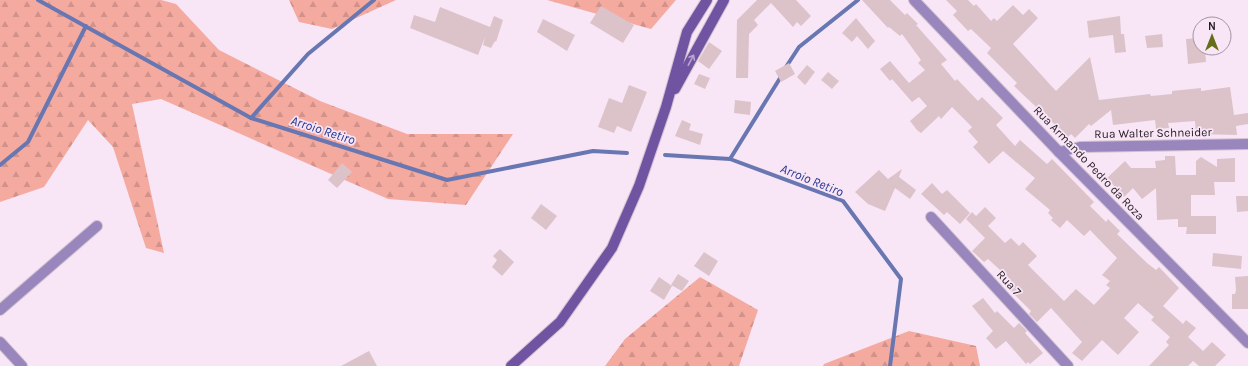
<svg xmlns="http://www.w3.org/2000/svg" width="1248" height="366" viewBox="0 0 1248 366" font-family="Karla,sans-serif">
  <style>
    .forest { fill: url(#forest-firs) }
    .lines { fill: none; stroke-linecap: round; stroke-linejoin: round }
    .stream { stroke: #6877b1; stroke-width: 4 }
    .building { fill: #dcc3ca }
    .minor-casing { stroke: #d1c1d0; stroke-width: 12 }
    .secondary-casing { stroke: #d1c1d0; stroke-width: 12 }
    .minor { stroke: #9886bc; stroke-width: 10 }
    .secondary { stroke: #7053a1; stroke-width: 10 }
    .oneway { stroke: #bba3d0 }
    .labels { text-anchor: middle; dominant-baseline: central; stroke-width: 3.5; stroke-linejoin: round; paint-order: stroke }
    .street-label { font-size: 12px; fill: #221b21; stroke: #f8e5f6 }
    .water-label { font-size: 13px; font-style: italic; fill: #25358f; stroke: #f8e5f6 }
  </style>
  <defs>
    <pattern id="forest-firs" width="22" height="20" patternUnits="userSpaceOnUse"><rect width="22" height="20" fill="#f5aaa0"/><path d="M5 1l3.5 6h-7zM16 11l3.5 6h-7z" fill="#d2928a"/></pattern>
  </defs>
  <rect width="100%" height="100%" fill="#f8e5f6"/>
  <g class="forest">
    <polygon points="0,0 161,0 176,4 219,50 320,101 407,134 513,134 466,205 388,199 161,99 132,104 164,253 146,248 113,147 88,120 44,187 0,202"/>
    <polygon points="289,0 396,0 332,29 299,22"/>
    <polygon points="547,0 676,0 651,29"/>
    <polygon points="700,277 758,310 739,366 605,366 625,339"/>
    <polygon points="909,331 976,346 980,366 823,366 824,364"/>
  </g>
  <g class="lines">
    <g class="stream">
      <polyline points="38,0 251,118 447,180 593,151 627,153"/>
      <polyline points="786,67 799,47 858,0"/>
      <polyline points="251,118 308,54 374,0"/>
      <polyline points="665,155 730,159 843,201 901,279 890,366"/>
      <polyline points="730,159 782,75"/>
      <polyline points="0,165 28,142 86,26"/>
    </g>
  </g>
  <g class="building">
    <polygon points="757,0 796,0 811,16 801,26 797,22 793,27 771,3 754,20 758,25 749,34 748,78 736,78 737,20"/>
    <polygon points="862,0 890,0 905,15 907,13 918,24 916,25 947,60 941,64 955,81 957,79 978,101 982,97 1003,118 996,125 1015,146 1020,140 1047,164 1052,159 1094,202 1090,206 1106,222 1108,219 1120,231 1117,234 1147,263 1156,270 1159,267 1179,288 1163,306 1183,324 1186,320 1196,328 1188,337 1203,351 1212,342 1226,355 1215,366 1199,366 1193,361 1188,366 1149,366 1169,345 1166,342 1170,337 1151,320 1154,317 1138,303 1124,318 1139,332 1118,355 1102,340 1082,361 1072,353 1082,342 1051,308 1037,322 1029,314 1031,311 1006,286 1011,280 988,259 984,262 972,251 985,238 966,219 972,212 976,216 985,207 996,218 988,226 1005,243 1011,238 1019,246 1023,242 1037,256 1028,265 1064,301 1076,289 1094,305 1110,288 1106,285 1110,281 1102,275 1117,258 1090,230 1084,236 1067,220 1060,228 1051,220 1053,218 1048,213 1050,210 1025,189 1035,178 1003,151 989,164 973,147 978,142 968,131 972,127 952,107 941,119 939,116 921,133 917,130 910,121 927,106 919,97 912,102 892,79 890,81 880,69 890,61 909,83 925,70 918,63 921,60 902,34 900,36 889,27 888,28"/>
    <polygon points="946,0 968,0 974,6 976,4 991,21 994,18 997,21 1013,5 1023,15 1029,9 1038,18 1013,44 1056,91 1090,57 1099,100 1150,94 1151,96 1172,94 1172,91 1201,88 1201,91 1230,87 1234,115 1248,113 1248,124 1236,126 1237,135 1196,134 1195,121 1168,123 1169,128 1156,129 1155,120 1113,125 1111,110 1091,126 1089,124 1075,138 1071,134 1068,137 1014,86 1017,83 987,53 991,48 971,29 968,31 953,15 957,11"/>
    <polygon points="601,6 634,25 623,43 590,23"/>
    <polygon points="440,7 490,27 494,16 503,20 496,42 495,41 491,48 483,45 485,37 478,55 410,28 414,15 435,22"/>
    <polygon points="1120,16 1121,34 1124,34 1126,52 1115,53 1113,35 1089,38 1087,21"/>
    <polygon points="856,18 875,41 868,49 857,36 852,42 842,33"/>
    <polygon points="543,19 575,35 567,51 537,32"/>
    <polygon points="1162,34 1163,47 1147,48 1145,36"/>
    <polygon points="1200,38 1200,48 1205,48 1206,62 1188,64 1186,39"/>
    <polygon points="709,42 722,51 709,69 698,61"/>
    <polygon points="789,63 795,74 781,82 775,71"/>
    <polygon points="807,65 815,72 805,85 797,77"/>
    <polygon points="828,72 839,81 832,89 821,80"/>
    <polygon points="699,74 710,78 705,89 694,84"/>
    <polygon points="629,85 647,92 631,132 617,126 614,133 598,127 609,98 622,103"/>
    <polygon points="735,100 751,102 750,115 734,113"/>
    <polygon points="682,120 691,124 689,130 703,134 700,145 675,136"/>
    <polygon points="1165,156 1175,156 1176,175 1196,175 1196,161 1201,157 1217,167 1217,159 1235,158 1235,182 1214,182 1215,195 1191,195 1191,216 1216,216 1216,234 1186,234 1187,227 1178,227 1178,219 1157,220 1156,188 1142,199 1133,188 1124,197 1107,178 1125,161 1131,168 1156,168 1155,161 1165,160"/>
    <polygon points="342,163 352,172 337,188 328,180"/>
    <polygon points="902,169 899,177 916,190 910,199 895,188 885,211 868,204 855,192 879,170 888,179"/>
    <polygon points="932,183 942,194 947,190 970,213 960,224 947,212 944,215 921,194"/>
    <polygon points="1236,196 1248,196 1248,211 1237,212"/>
    <polygon points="541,204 557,216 546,230 531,218"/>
    <polygon points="500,249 514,262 502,276 492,267 497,260 493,256"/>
    <polygon points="704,252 718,261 709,276 694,266"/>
    <polygon points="1213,253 1242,256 1241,269 1212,266"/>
    <polygon points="678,274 689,281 682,291 671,285"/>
    <polygon points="1248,276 1248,309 1232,309 1232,294 1235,294 1236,290 1235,277"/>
    <polygon points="659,277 672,286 664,300 650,291"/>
    <polygon points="983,298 995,313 997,311 1014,328 1019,323 1027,331 1025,333 1043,353 1030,364 1028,362 1026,364 1006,341 996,349 986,338 993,331 972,306"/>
    <polygon points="369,351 377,366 341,366"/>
  </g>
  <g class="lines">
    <g class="minor-casing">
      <g id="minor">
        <polyline points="914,0 1059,152 1248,343"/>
        <polyline points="1059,152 1080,147 1248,144"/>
        <polyline points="931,217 1068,366"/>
        <polyline points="0,310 97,226"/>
        <polyline points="0,342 22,366"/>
      </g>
    </g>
    <g class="secondary-casing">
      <g id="secondary">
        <polyline points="675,89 724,0"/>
        <polyline points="511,366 560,322 612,248 639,186 666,107 687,32 707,0"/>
      </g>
    </g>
    <use href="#minor" class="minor"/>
    <use href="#secondary" class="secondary"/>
  </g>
  <defs><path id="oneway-shaft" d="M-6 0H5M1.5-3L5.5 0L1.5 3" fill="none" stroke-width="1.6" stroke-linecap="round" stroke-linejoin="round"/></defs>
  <use class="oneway" href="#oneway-shaft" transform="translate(691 60) rotate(-62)"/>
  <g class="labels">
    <g class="street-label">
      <text transform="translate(1153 133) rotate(-1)">Rua Walter Schneider</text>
      <text transform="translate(1089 163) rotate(46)">Rua Armando Pedro da Roza</text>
      <text transform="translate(1009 283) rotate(47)">Rua 7</text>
    </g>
    <g class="water-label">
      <text transform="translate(323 130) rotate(18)">Arroio Retiro</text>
      <text transform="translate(812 180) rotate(22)">Arroio Retiro</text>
    </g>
  </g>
  <g transform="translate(1212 36)"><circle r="19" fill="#f8e5f6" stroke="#a294a1"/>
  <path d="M0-3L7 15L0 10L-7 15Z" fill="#646e17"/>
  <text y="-6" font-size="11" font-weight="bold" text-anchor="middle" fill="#221b21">N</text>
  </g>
</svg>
